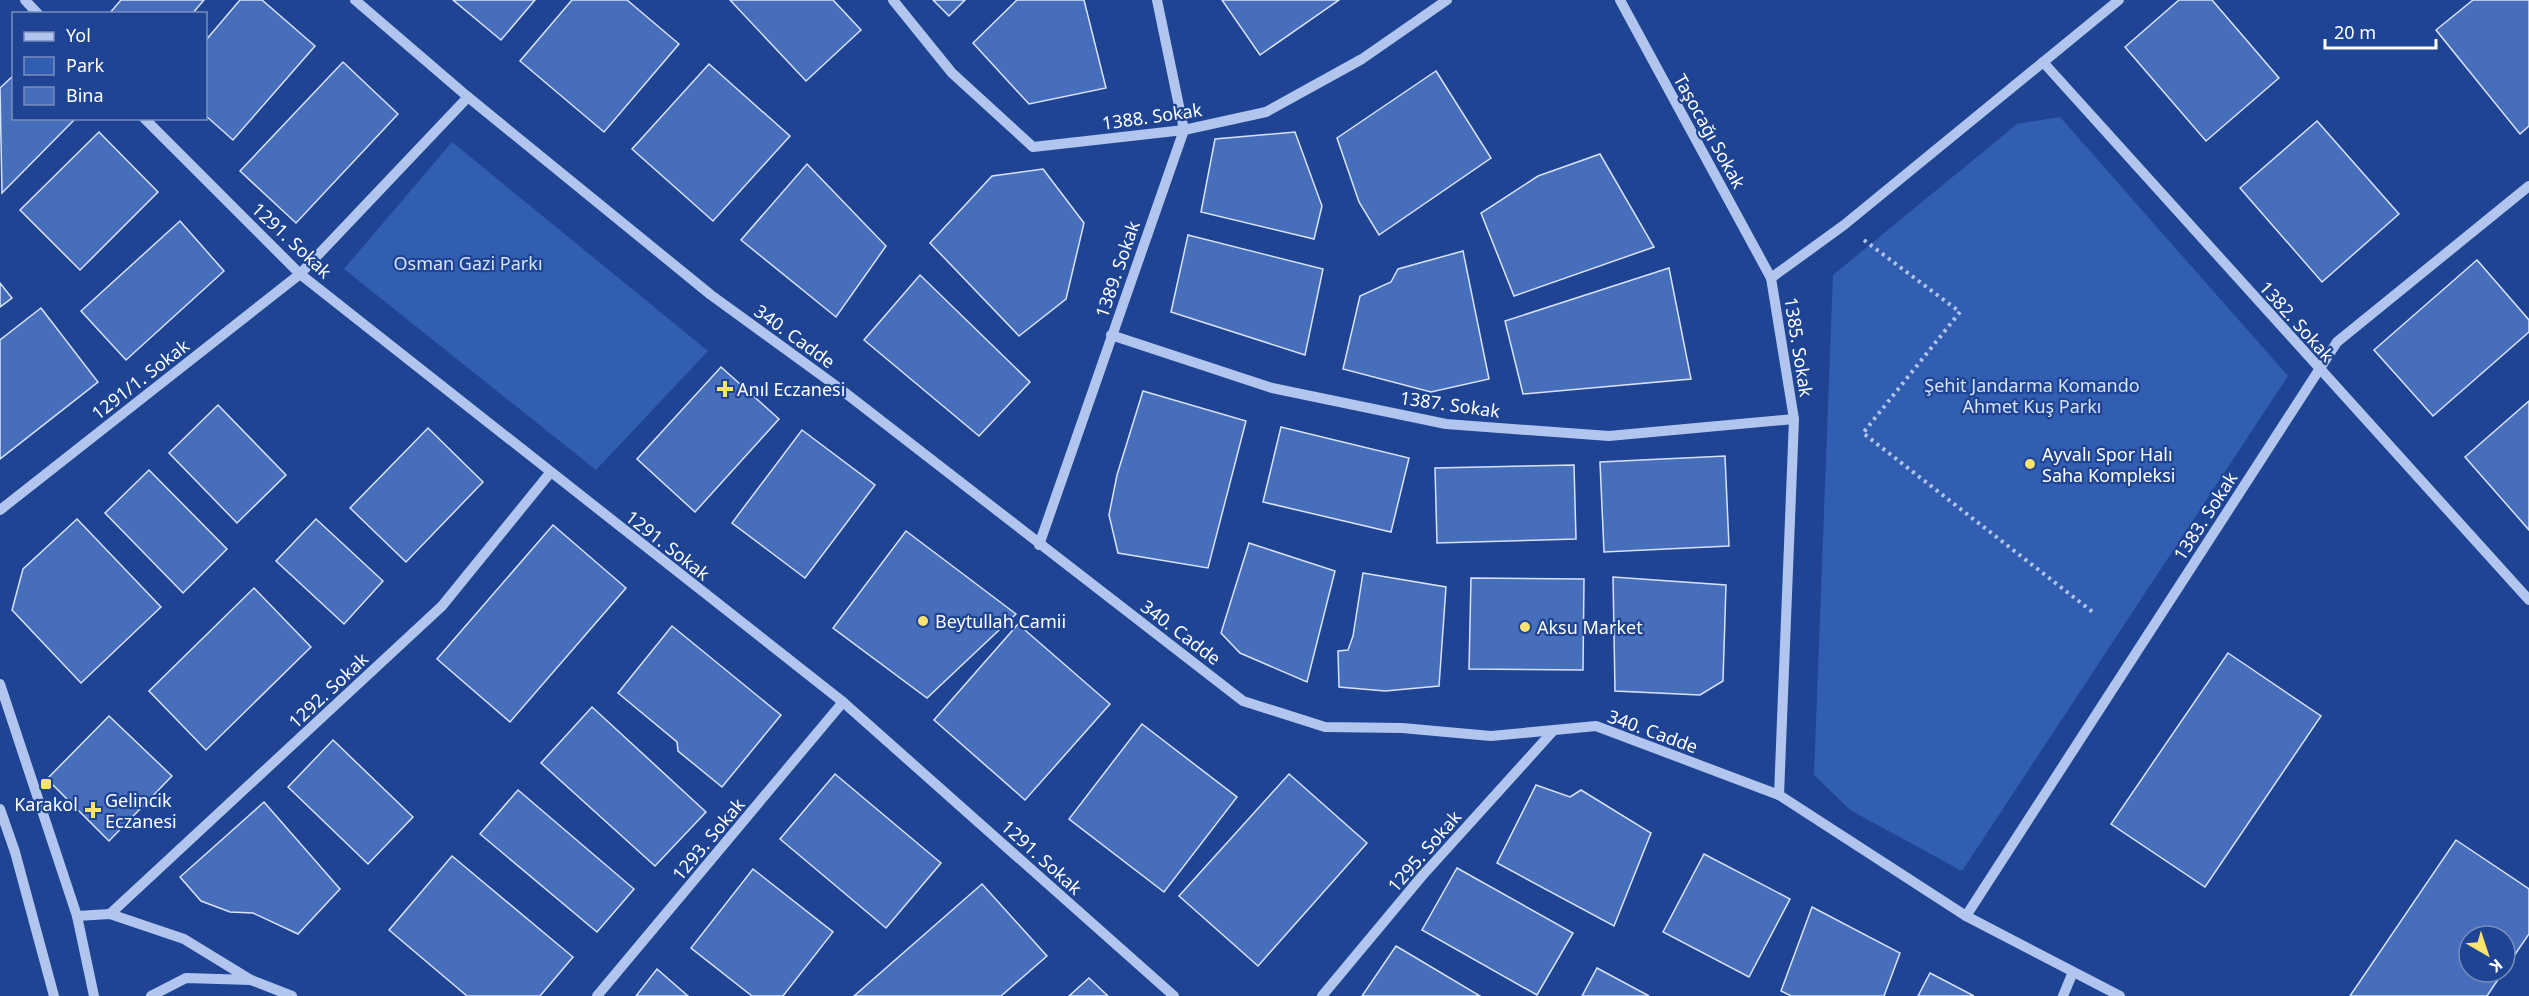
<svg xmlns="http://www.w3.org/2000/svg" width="2529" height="996" viewBox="0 0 2529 996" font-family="'Noto Sans',sans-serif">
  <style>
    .green { fill: #325eb1 }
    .building { fill: #476eba; stroke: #d7e3fa; stroke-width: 1.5 }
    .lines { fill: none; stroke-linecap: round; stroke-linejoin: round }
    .path { stroke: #b1c5ee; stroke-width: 4; stroke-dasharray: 3 4.5; stroke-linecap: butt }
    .minor { stroke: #b1c5ee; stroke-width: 10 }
    .poi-dot { fill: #fce370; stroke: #1e4493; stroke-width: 2 }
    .labels { text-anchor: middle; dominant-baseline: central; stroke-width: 4.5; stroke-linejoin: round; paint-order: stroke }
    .street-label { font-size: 18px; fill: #fff; stroke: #1e4493 }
    .park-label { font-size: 18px; fill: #d7e3fa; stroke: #1e4493 }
    .poi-label { font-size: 18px; fill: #fff; stroke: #1e4493; text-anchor: start }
  </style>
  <rect width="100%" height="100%" fill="#1e4493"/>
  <g class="green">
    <polygon points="2060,117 2288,376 1962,871 1850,810 1814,775 1833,275 2017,124"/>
    <polygon points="452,142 708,351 596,470 344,269"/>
  </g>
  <g class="building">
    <polygon points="121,0 204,0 192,14 109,14"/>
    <polygon points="240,0 262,0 315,46 233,140 206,116 206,40"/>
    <polygon points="453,0 535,0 501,40"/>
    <polygon points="572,0 627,0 679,44 604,132 520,61"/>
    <polygon points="730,0 833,0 861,30 806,81"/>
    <polygon points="933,0 965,0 949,16"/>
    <polygon points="1017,0 1084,0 1106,88 1029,104 973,43"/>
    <polygon points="1222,0 1339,0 1260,55"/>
    <polygon points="2179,0 2212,0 2279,78 2206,141 2125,47"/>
    <polygon points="2473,0 2529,0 2529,126 2520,134 2436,30"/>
    <polygon points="343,62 398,114 296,223 240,171"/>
    <polygon points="709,64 790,136 713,221 632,149"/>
    <polygon points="1436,71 1491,158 1379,235 1359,202 1337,138"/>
    <polygon points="14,75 14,118 76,118 2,193 0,88"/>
    <polygon points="2317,121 2399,214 2322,282 2240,188"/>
    <polygon points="99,132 158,192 80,270 20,210"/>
    <polygon points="1295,132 1322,206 1314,239 1201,212 1215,139"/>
    <polygon points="1600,154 1654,247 1514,296 1481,213 1538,176"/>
    <polygon points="807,164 886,246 836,317 741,240"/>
    <polygon points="1043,169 1084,223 1066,299 1019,336 930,243 992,176"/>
    <polygon points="180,221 224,271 126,360 81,311"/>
    <polygon points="1188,235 1323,269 1305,355 1171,312"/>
    <polygon points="1463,251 1489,379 1431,392 1343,369 1360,296 1391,282 1398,269"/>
    <polygon points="2477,260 2529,320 2529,332 2433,416 2374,350"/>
    <polygon points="1669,268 1691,379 1523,394 1505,321"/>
    <polygon points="920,275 1030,382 979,436 864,340"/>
    <polygon points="0,283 12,298 0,307"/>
    <polygon points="41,308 98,382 0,459 0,340"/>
    <polygon points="721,367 779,419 695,512 637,459"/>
    <polygon points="1143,391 1246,421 1208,568 1118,553 1109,515 1117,475"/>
    <polygon points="2529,401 2529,530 2465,457"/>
    <polygon points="218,405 286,475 237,523 169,453"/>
    <polygon points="1281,427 1409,458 1391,532 1263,502"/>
    <polygon points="428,428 483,482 406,562 350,508"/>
    <polygon points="802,430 875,485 805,578 732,523"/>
    <polygon points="1725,456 1729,546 1604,552 1600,462"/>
    <polygon points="1574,465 1576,539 1437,543 1435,468"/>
    <polygon points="149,470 227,549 183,593 105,513"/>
    <polygon points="77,519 161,607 81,683 12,610 23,569"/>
    <polygon points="316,519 383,581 344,624 276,561"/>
    <polygon points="553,525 626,588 510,722 437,659"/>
    <polygon points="906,531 1016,614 927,698 833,628"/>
    <polygon points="1249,543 1335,571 1307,682 1240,653 1221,633"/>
    <polygon points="1363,573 1446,587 1439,686 1385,691 1339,687 1338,651 1348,650 1353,636"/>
    <polygon points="1613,577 1726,585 1723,681 1700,695 1615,691"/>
    <polygon points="1471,578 1584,579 1583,670 1469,669"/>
    <polygon points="254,588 311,647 206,750 149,691"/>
    <polygon points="1018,624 1110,704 1025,800 934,720"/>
    <polygon points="672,626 781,715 722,787 678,751 677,742 618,693"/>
    <polygon points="2228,653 2321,716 2205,887 2111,824"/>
    <polygon points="592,707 706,812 655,866 541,763"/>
    <polygon points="109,716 172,776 109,841 47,779"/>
    <polygon points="1142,724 1237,797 1164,892 1069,819"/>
    <polygon points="333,740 413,817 368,864 288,787"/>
    <polygon points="835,774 941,863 886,928 780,839"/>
    <polygon points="1289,774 1367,843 1258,966 1179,896"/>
    <polygon points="1536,785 1570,797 1581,790 1651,833 1614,926 1497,863"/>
    <polygon points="518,790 634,889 597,932 480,834"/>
    <polygon points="264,802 340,889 298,934 253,913 230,912 201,901 180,877"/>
    <polygon points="2456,840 2529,889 2529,934 2505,969 2505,936 2469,936 2469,972 2503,972 2487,996 2350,996"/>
    <polygon points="1704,854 1790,899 1749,977 1663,932"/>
    <polygon points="452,856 573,957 540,996 467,996 389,930"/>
    <polygon points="1457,868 1573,933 1537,995 1422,930"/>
    <polygon points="753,869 833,932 783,996 752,996 691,948"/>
    <polygon points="982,884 1047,956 1001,996 854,996"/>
    <polygon points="1812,907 1900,953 1884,996 1791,996 1781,991"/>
    <polygon points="1396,946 1480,996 1362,996"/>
    <polygon points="1597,968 1649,996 1582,996"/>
    <polygon points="657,969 688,996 636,996"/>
    <polygon points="1930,973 1974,996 1918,996"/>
    <polygon points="1089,978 1108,996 1069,996"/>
  </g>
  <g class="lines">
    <polyline class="path" points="1864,240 1960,312 1863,433 2094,613"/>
    <g class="minor">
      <polyline points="25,0 38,14"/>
      <polyline points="355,0 468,97 711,295 839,388 1243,701 1325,727 1402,728 1491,736 1596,726 1779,795 1966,916 2120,996"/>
      <polyline points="893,0 952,73 1033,147 1184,130 1266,112 1362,59 1447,0"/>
      <polyline points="1620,0 1771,278"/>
      <polyline points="2043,62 2529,600"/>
      <polyline points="144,118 300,274 843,702 1174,996"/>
      <polyline points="1111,335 1272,388 1446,424 1609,436 1794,419"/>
      <polyline points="0,510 300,274 468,97"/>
      <polyline points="1039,545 1184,130 1157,0"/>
      <polyline points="0,684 77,916 94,996"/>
      <polyline points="1779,795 1794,419 1771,278 1844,225 2119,0"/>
      <polyline points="0,809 15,852 54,996"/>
      <polyline points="110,914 442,606 550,473"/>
      <polyline points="77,916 110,914 184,939 251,980 186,978 151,996"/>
      <polyline points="1966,916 2337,342 2529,186"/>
      <polyline points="251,980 292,996"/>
      <polyline points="597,996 843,702"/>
      <polyline points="1322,996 1422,876 1554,730"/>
      <polyline points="2063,996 2073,972"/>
    </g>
  </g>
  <g class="poi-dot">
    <path d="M722 380h6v6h6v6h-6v6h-6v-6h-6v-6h6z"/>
    <circle cx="2030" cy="464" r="6"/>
    <circle cx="923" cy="621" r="6"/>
    <circle cx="1525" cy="627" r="6"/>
    <rect x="40" y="778" width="12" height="12" rx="3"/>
    <path d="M90 801h6v6h6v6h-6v6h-6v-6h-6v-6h6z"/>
  </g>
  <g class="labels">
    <g class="street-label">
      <text transform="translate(1152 116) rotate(-8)">1388. Sokak</text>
      <text transform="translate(1710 131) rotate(61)">Taşocağı Sokak</text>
      <text transform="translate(292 240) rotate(43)">1291. Sokak</text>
      <text transform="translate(1117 269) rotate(-71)">1389. Sokak</text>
      <text transform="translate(2297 321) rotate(48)">1382. Sokak</text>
      <text transform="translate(795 336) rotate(36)">340. Cadde</text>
      <text transform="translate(1799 347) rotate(81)">1385. Sokak</text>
      <text transform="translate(140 379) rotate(-38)">1291/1. Sokak</text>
      <text transform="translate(1450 404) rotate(8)">1387. Sokak</text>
      <text transform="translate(2205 516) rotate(-57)">1383. Sokak</text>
      <text transform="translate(668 545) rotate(38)">1291. Sokak</text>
      <text transform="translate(1181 632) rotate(37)">340. Cadde</text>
      <text transform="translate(328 690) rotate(-43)">1292. Sokak</text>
      <text transform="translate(1653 731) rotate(20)">340. Cadde</text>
      <text transform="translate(708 839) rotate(-50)">1293. Sokak</text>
      <text transform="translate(1424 851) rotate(-49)">1295. Sokak</text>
      <text transform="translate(1042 857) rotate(42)">1291. Sokak</text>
    </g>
    <g class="park-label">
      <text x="468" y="263">Osman Gazi Parkı</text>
      <text x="2032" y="385">Şehit Jandarma Komando<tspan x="2032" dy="21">Ahmet Kuş Parkı</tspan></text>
    </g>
    <g class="poi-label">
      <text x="737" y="389">Anıl Eczanesi</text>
      <text x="2042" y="454">Ayvalı Spor Halı<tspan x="2042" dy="21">Saha Kompleksi</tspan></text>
      <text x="935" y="621">Beytullah Camii</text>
      <text x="1537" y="627">Aksu Market</text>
      <text x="105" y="800">Gelincik<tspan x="105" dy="21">Eczanesi</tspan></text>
      <text x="46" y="804" text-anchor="middle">Karakol</text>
    </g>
  </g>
  <rect x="12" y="12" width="195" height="108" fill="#1e4493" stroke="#788fbe" stroke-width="1.5"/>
  <rect x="24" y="32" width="30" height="9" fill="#b1c5ee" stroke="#788fbe" stroke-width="1.5"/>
  <text x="66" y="42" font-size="18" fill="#ffffff">Yol</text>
  <rect x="24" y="57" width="30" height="18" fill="#325eb1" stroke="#788fbe" stroke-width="1.5"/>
  <text x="66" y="72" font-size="18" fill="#ffffff">Park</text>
  <rect x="24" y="87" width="30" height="18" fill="#476eba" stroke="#788fbe" stroke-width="1.5"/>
  <text x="66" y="102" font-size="18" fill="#ffffff">Bina</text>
  <g transform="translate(2487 954) rotate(141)"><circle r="28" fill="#1e4493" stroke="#788fbe" stroke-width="1.5"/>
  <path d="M0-4.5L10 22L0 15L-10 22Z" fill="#fce370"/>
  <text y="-9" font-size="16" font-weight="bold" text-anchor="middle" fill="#ffffff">K</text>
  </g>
  <path d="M2325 39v9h111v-9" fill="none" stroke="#ffffff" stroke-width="3"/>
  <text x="2334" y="39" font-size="18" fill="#ffffff" stroke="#1e4493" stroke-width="4.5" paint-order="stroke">20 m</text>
</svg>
